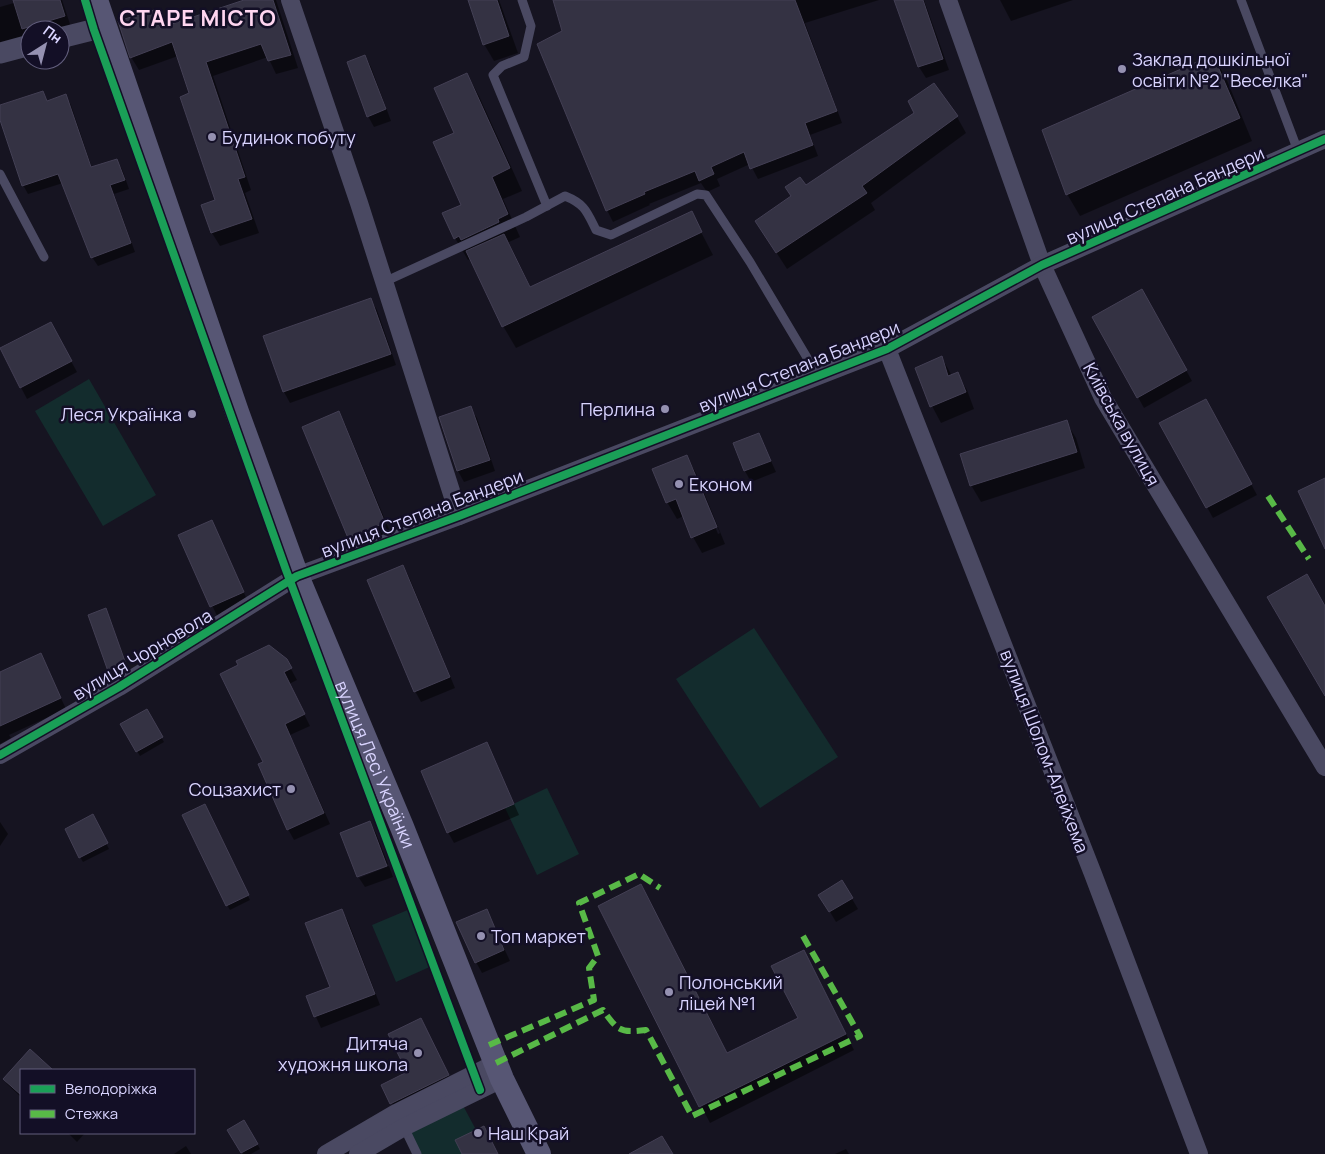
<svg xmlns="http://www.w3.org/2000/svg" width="1325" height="1154" viewBox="0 0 1325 1154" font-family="Manrope,sans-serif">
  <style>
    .green { fill: #132c2d }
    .shadow { fill: #0007; fill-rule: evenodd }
    .building { fill: #343243; stroke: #433f54 }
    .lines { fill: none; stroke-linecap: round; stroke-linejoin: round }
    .service { stroke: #4a4962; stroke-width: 9 }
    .minor { stroke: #4a4962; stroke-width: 18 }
    .tertiary { stroke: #4a4962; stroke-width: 21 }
    .secondary { stroke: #575674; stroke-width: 24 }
    .quiet { stroke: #58b947; stroke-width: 6; stroke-dasharray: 12 6; stroke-linecap: butt }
    .cycleway-casing { stroke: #130f26; stroke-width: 11 }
    .cycleway { stroke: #1a9f57; stroke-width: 8 }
    .poi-dot { fill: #9591b1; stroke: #130f26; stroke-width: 2 }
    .labels { text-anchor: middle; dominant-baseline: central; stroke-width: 5; stroke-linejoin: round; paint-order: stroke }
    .poi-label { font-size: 18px; fill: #d9d4ff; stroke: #130f26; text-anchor: start }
    .street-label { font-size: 18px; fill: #d9d4ff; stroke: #130f26 }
    .district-label { font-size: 22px; font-weight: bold; letter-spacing: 1px; fill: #ffd6f0; stroke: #130f26 }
  </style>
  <rect width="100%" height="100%" fill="#161421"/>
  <g class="green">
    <polygon points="89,379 156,495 103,526 35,411"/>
    <polygon points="754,628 838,757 760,808 676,679"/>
    <polygon points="547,788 579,854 537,875 505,808"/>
    <polygon points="410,909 434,965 396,982 372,925"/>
    <polygon points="460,1100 489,1154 415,1154 403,1130"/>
  </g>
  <g class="shadow">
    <polygon points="24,0 62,0 72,30 30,30 30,42 0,52 0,7"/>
    <polygon points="247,0 276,0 298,68 276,74 268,57 213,76 251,190 245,193 259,233 220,246 212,233 217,201 191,94 178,56 139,70 131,57 153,11 162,29"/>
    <polygon points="469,0 499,0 518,53 494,61 484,44"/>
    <polygon points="554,0 879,0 805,23 842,123 810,135 818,156 758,179 750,164 717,179 720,186 707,192 701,183 649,204 650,205 613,222 607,210"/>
    <polygon points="896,0 924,0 949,70 926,78 919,67"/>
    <polygon points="1000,0 1073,0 1011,21"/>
    <polygon points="365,56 371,67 391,121 374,127 368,116"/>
    <polygon points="1213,56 1226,78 1252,141 1080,216 1067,194"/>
    <polygon points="467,74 479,96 522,191 503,199 520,237 509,242 510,245 531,288 691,213 713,255 516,348 503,326 471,259 468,260 455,238 463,206 455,133"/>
    <polygon points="43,92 48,102 66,96 71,105 92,168 116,160 122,169 129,189 114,194 135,252 98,266 92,257 63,183 28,194 23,185 0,116 0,106"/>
    <polygon points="957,117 966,133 871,203 875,210 787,269 756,221 805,187"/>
    <polygon points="1142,291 1192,381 1144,408 1094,318"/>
    <polygon points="370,299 377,310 396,365 290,403 284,392 264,337"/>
    <polygon points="50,323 77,372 27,399 1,349"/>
    <polygon points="942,358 952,376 957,374 967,390 974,409 941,423 932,406"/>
    <polygon points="470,408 477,418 495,471 464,482 458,471 440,418"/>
    <polygon points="1212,412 1257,495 1213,518 1161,424"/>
    <polygon points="339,413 345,424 391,534 355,548 349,537"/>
    <polygon points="1066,422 1076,438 1085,468 981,502 971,485"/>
    <polygon points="759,435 776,472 751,482 745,471 734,444"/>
    <path d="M 686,456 L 696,473 L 725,544 L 702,553 L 693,537 L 684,516 L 677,519 L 667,502 ZM 693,472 L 695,472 L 720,533 L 718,534 Z"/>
    <polygon points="212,522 249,604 218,618 180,536"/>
    <polygon points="403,566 409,577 455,688 421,702 415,691"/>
    <polygon points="108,615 129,672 113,678 110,673"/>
    <polygon points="286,660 297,680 289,684 310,726 290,735 330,824 294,840 288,829 265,763"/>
    <polygon points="46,666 66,709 9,735 11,738 0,744 0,673"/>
    <polygon points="146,711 164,742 140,756 122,725"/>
    <polygon points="487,744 519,815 454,843 448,832"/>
    <polygon points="207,811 250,900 230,910 227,905"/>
    <polygon points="95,821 109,849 83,862 80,857"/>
    <polygon points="0,822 8,834 0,846"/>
    <polygon points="370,823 376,833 388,864 358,875"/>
    <polygon points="389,866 393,877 365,887 359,878"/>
    <polygon points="842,882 858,909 836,922 820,895"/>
    <polygon points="641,886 728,1055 799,1019 813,968 854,1050 710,1123 599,907"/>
    <polygon points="486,910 510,961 482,973 476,962"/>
    <polygon points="342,911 348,921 380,1005 321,1028 307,997 331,988"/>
    <polygon points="421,1019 454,1086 398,1114 383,1085 409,1073"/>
    <polygon points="30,1051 50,1070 21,1070 21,1097 7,1084 4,1079"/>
    <polygon points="244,1121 260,1149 251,1154 243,1154 229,1130"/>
    <polygon points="68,1133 85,1133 77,1142"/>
    <polygon points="186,1146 191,1154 174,1154"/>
    <polygon points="846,1149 849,1154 835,1154"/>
  </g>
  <g class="building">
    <polygon points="13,0 60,0 65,16 22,29"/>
    <polygon points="244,0 273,0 291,55 268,61 261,44 206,62 245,177 238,179 252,219 211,233 201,205 215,200 180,97 189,93 172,42 130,58 118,21 154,10 160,28"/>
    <polygon points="468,0 497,0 509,36 483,45"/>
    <polygon points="553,0 795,0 837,111 805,123 813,145 750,169 744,152 711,167 714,174 699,181 695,171 644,192 645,194 606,211 537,44 562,31"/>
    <polygon points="894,0 923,0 943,59 918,67"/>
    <polygon points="365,55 386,109 367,117 347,62"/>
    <polygon points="1213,55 1240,118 1066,195 1042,130"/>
    <polygon points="467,73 510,168 492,177 508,214 498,219 499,222 461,240 459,236 454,239 442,213 461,205 433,142 454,133 434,88"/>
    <polygon points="934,83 958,116 862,186 867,193 776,253 755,221 791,196 785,187 800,177 806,185 914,113 908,101"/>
    <polygon points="43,91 47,101 66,94 91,167 117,159 125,180 110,185 131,243 91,258 58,174 22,186 0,120 0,105"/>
    <polygon points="692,211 702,232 502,327 466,251 504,234 530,287"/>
    <polygon points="1142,289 1187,370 1137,398 1092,317"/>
    <polygon points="371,298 391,354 283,392 263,336"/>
    <polygon points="51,322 72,361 20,388 0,348"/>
    <polygon points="942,356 948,376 958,372 966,392 930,407 915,368"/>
    <polygon points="1206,399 1252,484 1206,508 1159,423"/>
    <polygon points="471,406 490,460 457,471 439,417"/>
    <polygon points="339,411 385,523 348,538 302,427"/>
    <polygon points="1067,420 1077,452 970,486 960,454"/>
    <polygon points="759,433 771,461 744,471 733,443"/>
    <polygon points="687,455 717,527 691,538 676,499 666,503 652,469"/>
    <polygon points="1325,478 1325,549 1298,491"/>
    <polygon points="212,520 244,592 210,607 178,535"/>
    <polygon points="403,565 450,677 414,692 367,580"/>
    <polygon points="1307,574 1325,606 1325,696 1267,597"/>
    <polygon points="106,608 127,667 109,674 88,615"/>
    <polygon points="269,645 287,659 292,668 284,672 305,714 285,724 324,813 287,830 258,764 263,762 220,674 238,665 236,661"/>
    <polygon points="41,653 61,698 0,726 0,672"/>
    <polygon points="147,709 163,737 136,752 120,724"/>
    <polygon points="487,742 514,804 447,833 421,771"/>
    <polygon points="205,804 249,895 226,906 182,815"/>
    <polygon points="93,814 108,843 79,858 65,829"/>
    <polygon points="370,821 387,866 357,877 340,833"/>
    <polygon points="842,880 853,898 829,912 818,895"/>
    <polygon points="641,884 727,1053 798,1018 771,966 804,950 846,1034 699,1107 598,906"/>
    <polygon points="342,909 375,994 314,1017 306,996 330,987 305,923"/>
    <polygon points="487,909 504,950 475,963 456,922"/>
    <polygon points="421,1018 449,1075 390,1104 381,1085 407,1072 388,1034"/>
    <polygon points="30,1049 53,1070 21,1070 21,1095 3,1079"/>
    <polygon points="244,1120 258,1144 241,1153 227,1130"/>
    <polygon points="484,1126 498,1154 462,1154 455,1140"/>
    <polygon points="662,1136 673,1154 629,1154"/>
  </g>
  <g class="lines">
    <g class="service">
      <polyline points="522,0 531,26 524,57 502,66 493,75 547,206"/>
      <polyline points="1241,0 1298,151"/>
      <polyline points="0,174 44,257"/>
      <path d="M 384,282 L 526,217 L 565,196 C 585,204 587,212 596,230 L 611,235 L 697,194 L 706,195 L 750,262 L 818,376"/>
      <polyline points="404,1127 417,1154"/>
    </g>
    <g class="minor">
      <polyline points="290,0 359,203 459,516"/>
      <polyline points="948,0 1042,265 1103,398 1325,767"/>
      <polyline points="887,349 1093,874 1199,1154"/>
      <polyline points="0,755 119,687 297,576 459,516 887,349 1042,265 1325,139"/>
      <polyline points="326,1154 396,1113 496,1063"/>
      <polyline points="358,1154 404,1127 502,1079"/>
    </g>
    <g class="tertiary">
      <polyline points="60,38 104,27"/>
      <polyline points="0,53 30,45"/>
    </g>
    <path class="secondary" id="s1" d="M 96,0 L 237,412 L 297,576 L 402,827 L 502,1079 L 539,1154"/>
    <g class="quiet">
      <polyline points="1268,496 1309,559"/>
      <polyline points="489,1045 594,1000 589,968 598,956 579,903 639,874 660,888"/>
      <path d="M 496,1063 L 603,1010 C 618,1031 620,1033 646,1030 L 692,1116 L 860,1036 L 803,936"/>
    </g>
    <g class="cycleway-casing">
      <g id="cycleway">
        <polyline points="85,0 94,30 286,570 480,1090"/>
        <polyline points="0,755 119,687 297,576 459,516 887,349 1042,265 1325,139"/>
      </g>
    </g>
    <use href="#cycleway" class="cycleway"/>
  </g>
  <g class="poi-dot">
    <circle cx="1122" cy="69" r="5"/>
    <circle cx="212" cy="137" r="5"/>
    <circle cx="665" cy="409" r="5"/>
    <circle cx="192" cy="414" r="5"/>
    <circle cx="679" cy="484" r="5"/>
    <circle cx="291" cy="789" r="5"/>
    <circle cx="481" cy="936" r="5"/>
    <circle cx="669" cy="992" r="5"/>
    <circle cx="418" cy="1053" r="5"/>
    <circle cx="478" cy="1133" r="5"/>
  </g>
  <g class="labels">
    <g class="poi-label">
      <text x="1132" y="59">Заклад дошкільної<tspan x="1132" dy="21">освіти №2 "Веселка"</tspan></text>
      <text x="222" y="137">Будинок побуту</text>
      <text x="655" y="409" text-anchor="end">Перлина</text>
      <text x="182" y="414" text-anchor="end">Леся Українка</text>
      <text x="689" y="484">Економ</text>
      <text x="281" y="789" text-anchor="end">Соцзахист</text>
      <text x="491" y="936">Топ маркет</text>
      <text x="679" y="982">Полонський<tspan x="679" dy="21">ліцей №1</tspan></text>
      <text x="408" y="1043" text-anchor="end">Дитяча<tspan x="408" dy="21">художня школа</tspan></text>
      <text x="488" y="1133">Наш Край</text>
    </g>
    <g class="street-label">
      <text transform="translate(1165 195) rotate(-24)">вулиця Степана Бандери</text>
      <text transform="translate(799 366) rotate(-22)">вулиця Степана Бандери</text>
      <text transform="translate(1122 424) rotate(61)">Київська вулиця</text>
      <text transform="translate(422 513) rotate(-21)">вулиця Степана Бандери</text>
      <text transform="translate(142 654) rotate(-31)">вулиця Чорновола</text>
      <text transform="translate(1045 751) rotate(69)">вулиця Шолом-Алейхема</text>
      <text stroke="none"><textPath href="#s1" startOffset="814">вулиця Лесі Українки</textPath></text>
    </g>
    <g class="district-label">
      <text x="198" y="18">СТАРЕ МІСТО</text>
    </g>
  </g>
  <rect x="20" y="1069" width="175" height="65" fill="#130f26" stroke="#625e7d"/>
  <rect x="30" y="1085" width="25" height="8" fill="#1a9f57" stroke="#625e7d"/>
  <text x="65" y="1094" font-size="15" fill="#d9d4ff">Велодоріжка</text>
  <rect x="30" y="1110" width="25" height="8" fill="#58b947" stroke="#625e7d"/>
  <text x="65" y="1119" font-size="15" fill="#d9d4ff">Стежка</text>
  <g transform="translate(45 45) rotate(36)"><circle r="24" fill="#130f26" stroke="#625e7d"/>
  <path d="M0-4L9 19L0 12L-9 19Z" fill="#9591b1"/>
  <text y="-8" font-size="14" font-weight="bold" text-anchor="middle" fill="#d9d4ff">Пн</text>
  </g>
</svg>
